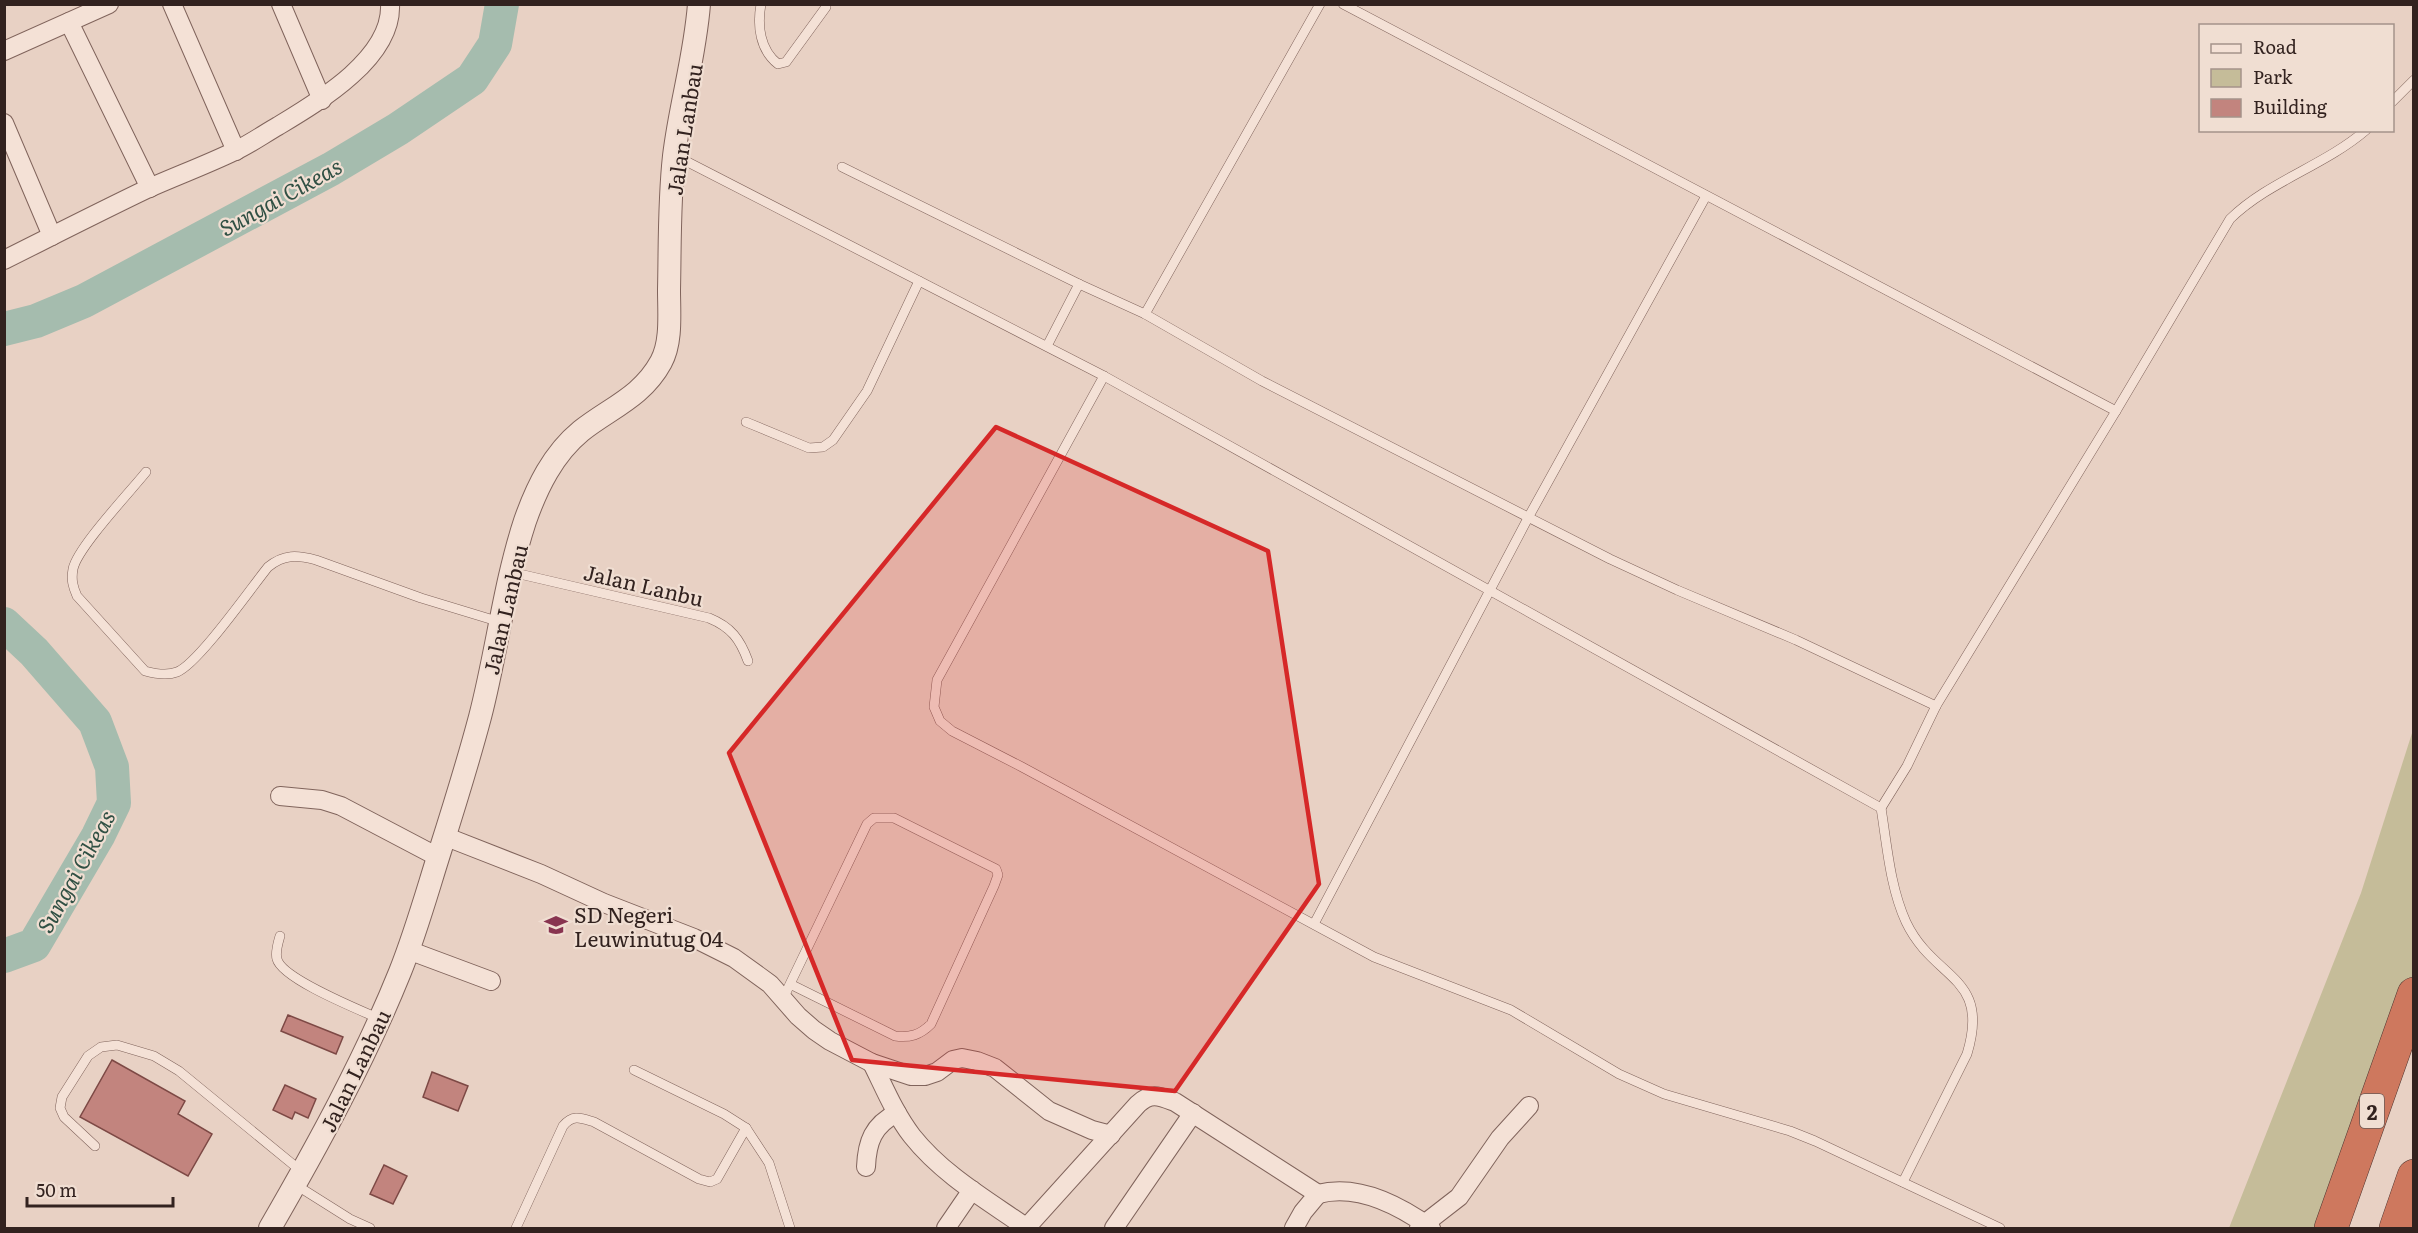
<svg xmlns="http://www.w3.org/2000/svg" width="2418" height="1233" viewBox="0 0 2418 1233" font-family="Literata,serif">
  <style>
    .green { fill: #c5bc99 }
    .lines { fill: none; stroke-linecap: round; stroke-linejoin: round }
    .river { stroke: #a5bcae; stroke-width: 34 }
    .building { fill: #c2847e; stroke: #7d4945; stroke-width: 1.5 }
    .service-casing { stroke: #80645c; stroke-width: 10 }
    .minor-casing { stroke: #80645c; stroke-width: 20 }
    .tertiary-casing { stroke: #80645c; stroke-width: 24 }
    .motorway-casing { stroke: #4f3530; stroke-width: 34 }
    .service { stroke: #f4e1d6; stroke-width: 9 }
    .minor { stroke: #f4e1d6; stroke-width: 18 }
    .tertiary { stroke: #f4e1d6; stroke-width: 22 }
    .motorway { stroke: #ce785e; stroke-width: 33 }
    .marked { fill: #d62828; fill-opacity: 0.2; stroke: #d62828; stroke-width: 4.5; stroke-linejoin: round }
    .labels { text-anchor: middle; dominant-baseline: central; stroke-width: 4.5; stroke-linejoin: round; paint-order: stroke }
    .shield { fill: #f0ded2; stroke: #6b5a55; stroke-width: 1.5 }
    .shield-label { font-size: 20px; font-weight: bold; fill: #32221f }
    .street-label { font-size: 21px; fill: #32221f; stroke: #f0ded2 }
    .poi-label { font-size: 21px; fill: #32221f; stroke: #f0ded2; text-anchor: start }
    .water-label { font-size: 22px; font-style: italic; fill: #305044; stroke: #f0ded2 }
  </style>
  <rect width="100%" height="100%" fill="#e8d1c4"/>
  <polygon class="green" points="2413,730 2413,994 2331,1228 2229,1228 2361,893"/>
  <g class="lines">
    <g class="river">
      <polyline points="4,329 36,321 84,301 331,169 398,129 472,79 495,44 502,4"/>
      <polyline points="4,624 34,652 95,722 112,767 114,803 98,836 34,945 4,956"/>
    </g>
  </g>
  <g class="building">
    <polygon points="288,1015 343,1037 336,1054 281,1031"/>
    <polygon points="112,1060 185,1101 178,1114 212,1134 188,1176 80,1117"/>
    <polygon points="432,1072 468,1086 458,1111 423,1097"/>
    <polygon points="285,1085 316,1099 308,1118 295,1112 292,1119 273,1110"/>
    <polygon points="384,1165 407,1176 393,1204 370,1194"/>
  </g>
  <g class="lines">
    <g class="service-casing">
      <g id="service">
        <path d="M 761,4 C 757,26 760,50 778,64 L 786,62 L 826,7"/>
        <polyline points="1343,4 2116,411"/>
        <polyline points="2392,102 2414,80"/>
        <path d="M 676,156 L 1104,376 L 1881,808 C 1887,845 1890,887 1906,922 C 1934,981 1991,975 1967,1054 L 1903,1182"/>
        <polyline points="842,167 1079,284 1145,314 1262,381 1610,559 1677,590 1796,640 1936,706"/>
        <polyline points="1145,314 1320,4"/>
        <polyline points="1047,346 1079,284"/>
        <polyline points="1104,376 937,680 934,707 940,721 952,731 1022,767 1374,957 1511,1010 1619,1074 1664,1094 1790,1131 1815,1141 2000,1228"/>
        <polyline points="746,422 809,448 823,447 833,440 867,391 919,281"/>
        <path d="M 146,472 C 130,492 77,548 73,569 C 71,580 73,587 77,596 L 145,671 C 156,674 167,676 177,672 C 198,664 251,588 268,567 C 284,554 297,555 316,560 L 421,598 L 500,622"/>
        <path d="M 511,572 L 709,618 C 731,627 740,639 748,661"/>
        <path d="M 1881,808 L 1907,766 L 1936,706 L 2116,411 L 2230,219 C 2269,181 2324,166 2366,130"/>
        <polyline points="1314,924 1528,518 1706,196"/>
        <path d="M 280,936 C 278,943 275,952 277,959 C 282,979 360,1010 380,1019"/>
        <path d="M 783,999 L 790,984 L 867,824 L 874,818 L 894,818 L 996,869 L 998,875 L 994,886 L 931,1024 C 920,1035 910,1038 895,1036 L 790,984"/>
        <polyline points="746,1128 769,1163 790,1228"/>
        <polyline points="95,1146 64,1117 60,1108 62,1097 88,1056 101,1047 117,1045 154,1056 179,1071 301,1171"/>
        <polyline points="296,1185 350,1219 370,1228"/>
        <path d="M 516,1228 L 563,1126 C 573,1114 581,1118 594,1122 L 699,1179 L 710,1182 L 717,1179 L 746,1128 L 724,1114 L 634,1070"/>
      </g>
    </g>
    <g class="minor-casing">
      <g id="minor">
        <polyline points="172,4 236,151"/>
        <polyline points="281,4 322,100"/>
        <polyline points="69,22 150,188"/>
        <polyline points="4,51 109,4"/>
        <polyline points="4,123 52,236"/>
        <path d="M 4,260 C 52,236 99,212 147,189 C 176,176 206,165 235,151 C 250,144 264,134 278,126 C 318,102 393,58 390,4"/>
        <polyline points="280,796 322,800 341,806 438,857"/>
        <polyline points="444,836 541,874 604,903 694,938 734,958 770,984 798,1016 814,1030 830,1041 872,1063 911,1076 925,1076 937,1072 953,1060 962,1058 977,1061 995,1068 1049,1111 1092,1130 1111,1135"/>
        <polyline points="408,950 491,981"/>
        <path d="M 872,1063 C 884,1087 895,1114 912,1136 C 943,1175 987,1200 1027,1228"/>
        <path d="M 866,1167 C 867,1142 873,1125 897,1113"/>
        <path d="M 1318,1194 C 1358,1183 1399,1205 1431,1228"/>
        <polyline points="946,1228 972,1190"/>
        <path d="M 1026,1228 L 1138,1104 C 1151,1092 1159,1096 1175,1102 L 1318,1194 L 1303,1212 L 1294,1228"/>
        <polyline points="1114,1228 1193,1113"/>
        <polyline points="1419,1228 1459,1197 1500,1138 1529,1106"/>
      </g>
    </g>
    <g class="tertiary-casing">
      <path id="tertiary" d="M 270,1228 C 318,1145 364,1061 400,972 C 416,932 427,892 440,851 C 454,807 468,762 480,717 C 497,652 504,585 525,521 C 537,487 553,454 581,431 C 610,408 642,397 661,362 C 672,342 669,313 669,290 C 670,245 669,201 674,156 C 680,105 695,57 699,4"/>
    </g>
    <g class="motorway-casing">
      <g id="motorway">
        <polyline points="2331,1228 2414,994"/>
        <polyline points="2396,1228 2414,1176"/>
      </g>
    </g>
    <use href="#service" class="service"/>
    <use href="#minor" class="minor"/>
    <use href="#tertiary" class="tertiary"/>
    <use href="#motorway" class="motorway"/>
  </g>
  <path class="marked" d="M 996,427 L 1268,551 L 1319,884 L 1175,1091 L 852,1060 L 729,753 Z"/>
  <defs>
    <g id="school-bare" transform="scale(1.8)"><path d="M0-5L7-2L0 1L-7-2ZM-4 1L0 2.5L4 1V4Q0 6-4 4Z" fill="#883450" stroke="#f0ded2" stroke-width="2.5" paint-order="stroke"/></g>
  </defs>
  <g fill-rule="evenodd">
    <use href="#school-bare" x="556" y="925"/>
  </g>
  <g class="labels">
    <rect class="shield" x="2360" y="1094" width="24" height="34" rx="4.5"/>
    <g class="shield-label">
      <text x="2372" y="1111">2</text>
    </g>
    <g class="street-label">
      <text transform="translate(683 129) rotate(-81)">Jalan Lanbau</text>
      <text transform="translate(644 584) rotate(13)">Jalan Lanbu</text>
      <text transform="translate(504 609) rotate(-77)">Jalan Lanbau</text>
      <text transform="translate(354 1070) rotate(-64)">Jalan Lanbau</text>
    </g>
    <g class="poi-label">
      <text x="574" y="913">SD Negeri<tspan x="574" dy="24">Leuwinutug 04</tspan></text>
    </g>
    <g class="water-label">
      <text transform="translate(280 196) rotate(-29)">Sungai Cikeas</text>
      <text transform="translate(75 871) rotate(-61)">Sungai Cikeas</text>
    </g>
  </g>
  <rect width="2418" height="1233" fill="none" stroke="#32221f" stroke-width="12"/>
  <rect x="2199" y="24" width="195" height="108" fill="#f0ded2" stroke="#a4938a" stroke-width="1.5"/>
  <rect x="2211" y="44" width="30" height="9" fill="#f4e1d6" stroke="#a4938a" stroke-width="1.5"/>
  <text x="2253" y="54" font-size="18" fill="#32221f">Road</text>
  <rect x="2211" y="69" width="30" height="18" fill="#c5bc99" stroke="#a4938a" stroke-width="1.5"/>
  <text x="2253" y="84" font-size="18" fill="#32221f">Park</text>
  <rect x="2211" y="99" width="30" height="18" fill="#c2847e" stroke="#a4938a" stroke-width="1.5"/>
  <text x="2253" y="114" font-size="18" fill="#32221f">Building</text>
  <path d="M27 1197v9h146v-9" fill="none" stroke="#32221f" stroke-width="3"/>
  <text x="36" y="1197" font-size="18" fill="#32221f" stroke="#f0ded2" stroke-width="4.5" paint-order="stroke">50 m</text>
</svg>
